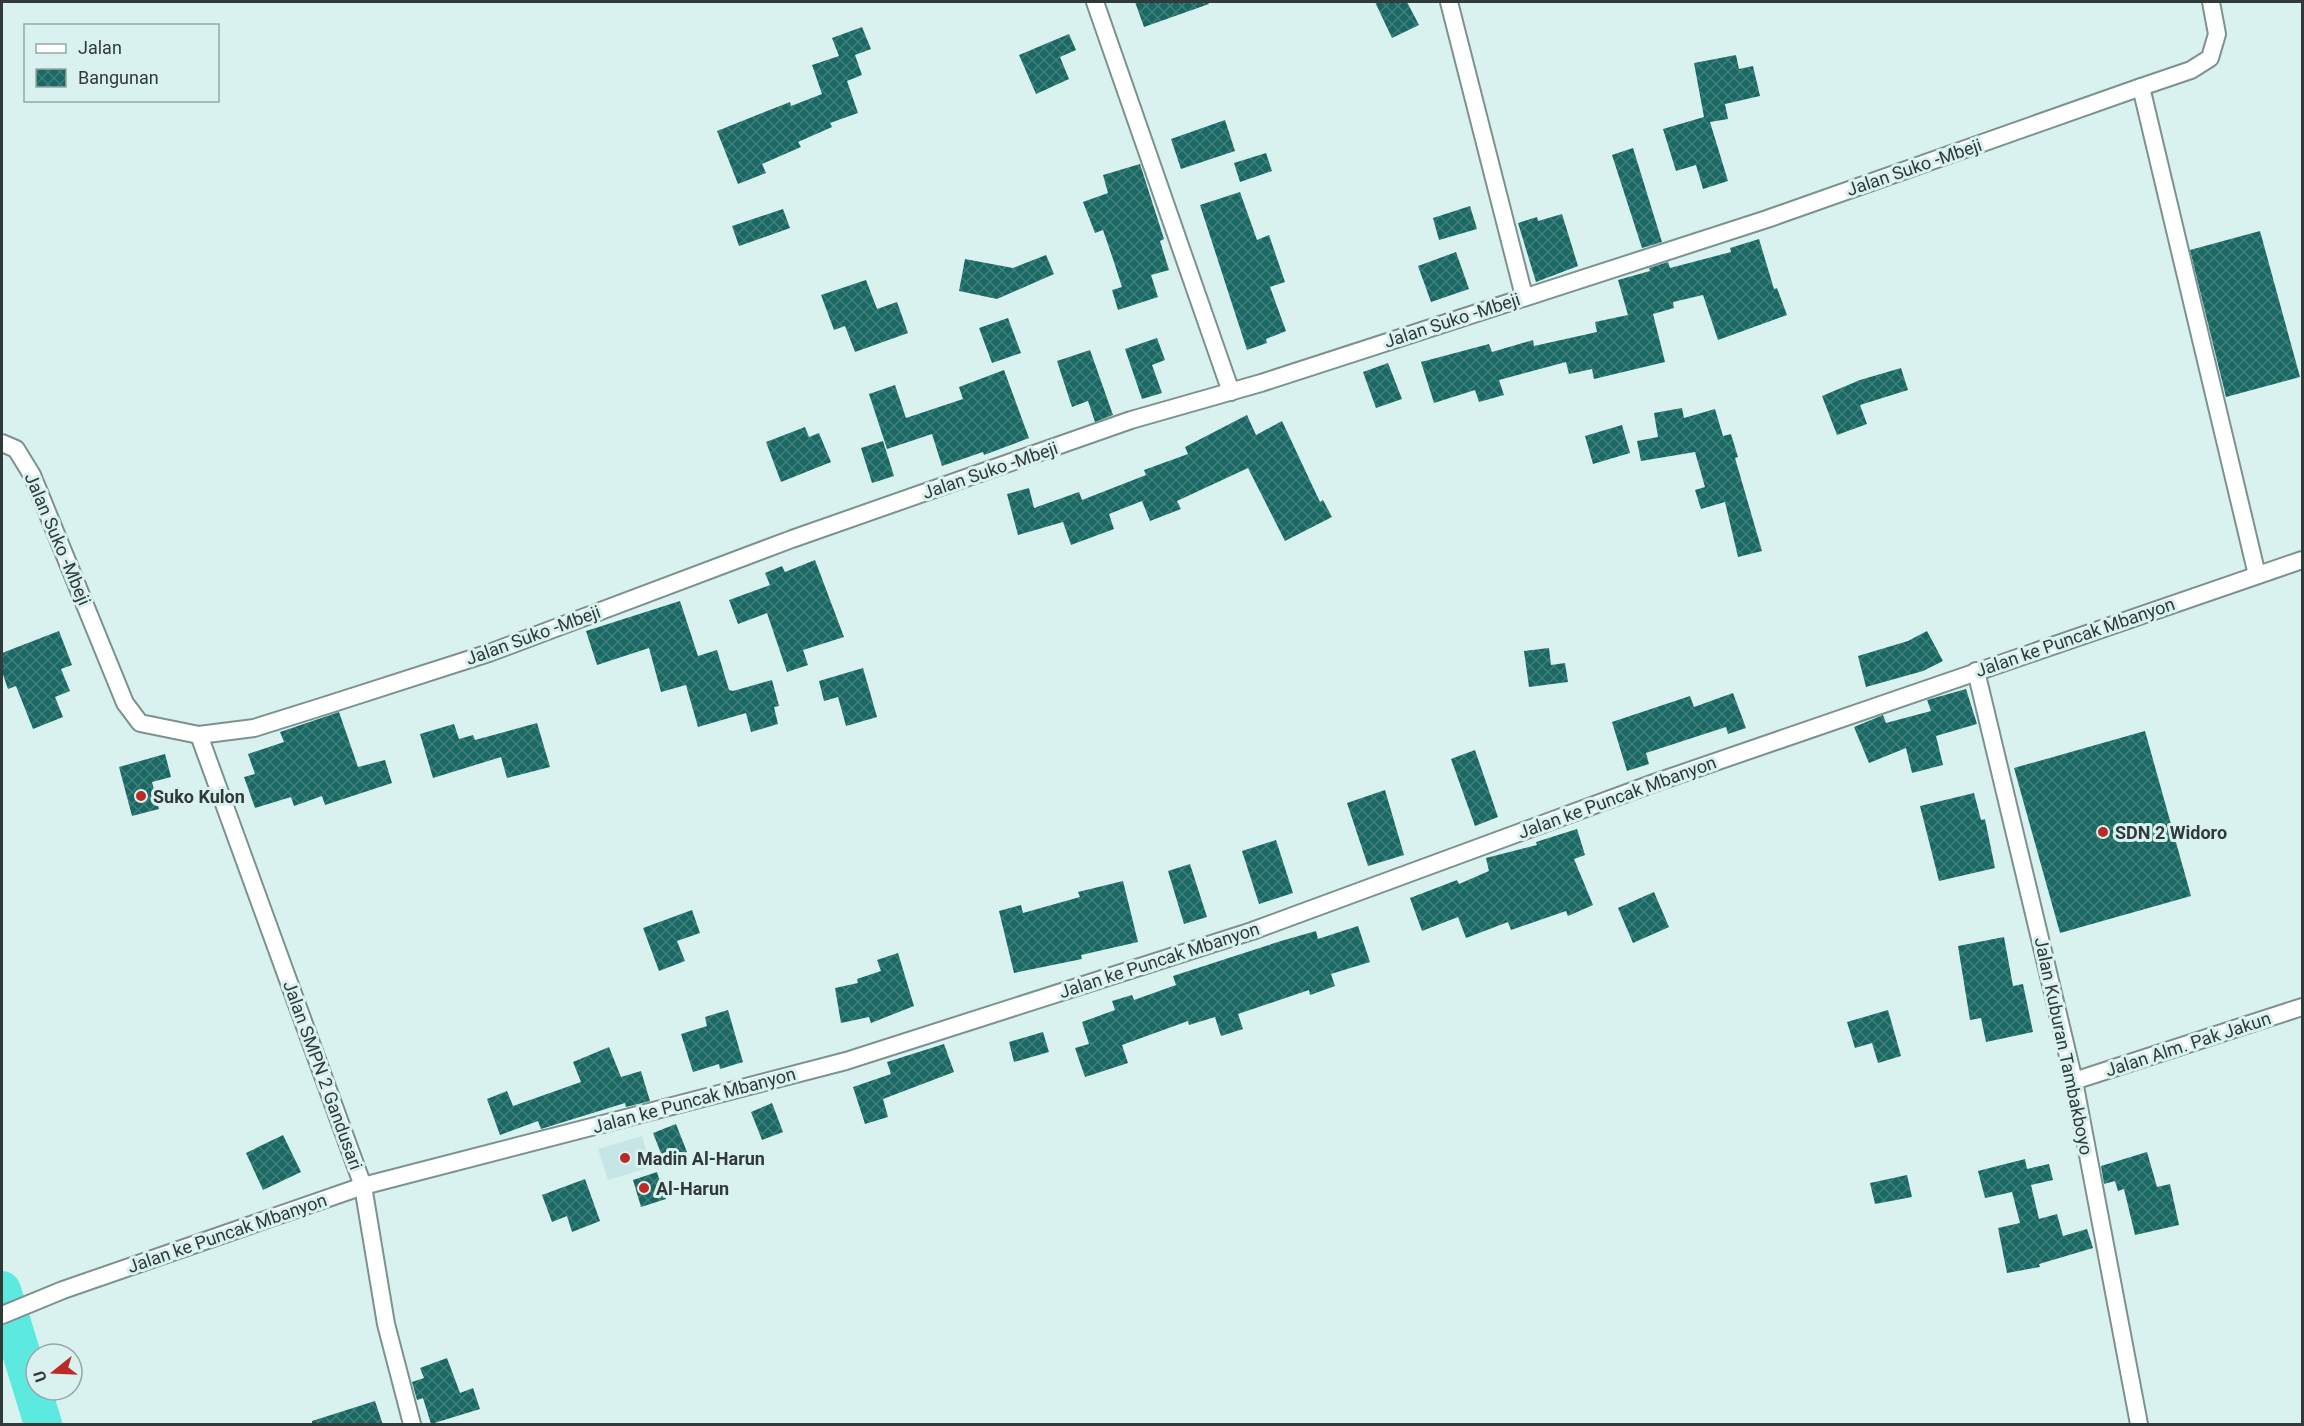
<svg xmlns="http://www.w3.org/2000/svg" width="2304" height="1426" viewBox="0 0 2304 1426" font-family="Roboto,sans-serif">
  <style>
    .built { fill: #c5e6e4 }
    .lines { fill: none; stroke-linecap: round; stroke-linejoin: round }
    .river { stroke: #5ceae0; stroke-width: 38 }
    .building { fill: url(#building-cross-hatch) }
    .minor-casing { stroke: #7b928f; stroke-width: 20 }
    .minor { stroke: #fff; stroke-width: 16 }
    .poi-dot { fill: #ba2b27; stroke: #d9f2ef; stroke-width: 2 }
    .labels { text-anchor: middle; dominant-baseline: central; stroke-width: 6; stroke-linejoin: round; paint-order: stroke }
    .street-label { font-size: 18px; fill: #303a39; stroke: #d9f2ef }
    .poi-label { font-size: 18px; font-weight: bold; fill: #303a39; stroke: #d9f2ef; text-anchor: start }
  </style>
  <defs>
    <pattern id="building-cross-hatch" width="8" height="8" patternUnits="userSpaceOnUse" patternTransform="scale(1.5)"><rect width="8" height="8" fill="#196863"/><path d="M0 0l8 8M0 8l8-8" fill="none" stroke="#437f7b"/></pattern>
  </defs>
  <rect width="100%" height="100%" fill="#d9f2ef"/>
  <polygon class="built" points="642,1136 651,1167 608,1180 598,1149"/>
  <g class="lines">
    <polyline class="river" points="2,1290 43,1424"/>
  </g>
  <g class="building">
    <polygon points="1135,2 1208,2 1209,4 1144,27"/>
    <polygon points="1375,2 1407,2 1419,25 1392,38"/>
    <polygon points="862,27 871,49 855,55 862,75 847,81 858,113 830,123 832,127 798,142 801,147 762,164 766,173 738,184 717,131 790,102 791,106 822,94 812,65 839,56 832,38"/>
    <polygon points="1069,34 1076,50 1060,57 1069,79 1036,94 1019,55"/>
    <polygon points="1736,55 1739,69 1753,66 1760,96 1725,104 1728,119 1710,122 1728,181 1703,189 1696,165 1676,171 1663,129 1704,117 1694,63"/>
    <polygon points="1225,120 1235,151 1181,169 1171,139"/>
    <polygon points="1633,148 1662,242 1642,248 1612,155"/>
    <polygon points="1266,153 1272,171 1240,182 1234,163"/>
    <polygon points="1140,164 1164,239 1160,241 1169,270 1151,275 1158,297 1118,310 1112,290 1122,287 1113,259 1103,230 1095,233 1083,202 1108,193 1103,175"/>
    <polygon points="1240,192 1257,240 1269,235 1285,282 1270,287 1286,331 1266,339 1267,343 1247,350 1200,205"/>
    <polygon points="1470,206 1477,229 1439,240 1433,218"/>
    <polygon points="783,209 790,228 739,246 732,226"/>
    <polygon points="1562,214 1578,266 1536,282 1518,223 1537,217 1538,221"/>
    <polygon points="2260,231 2300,377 2226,397 2190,250"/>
    <polygon points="1759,239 1774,289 1777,288 1787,315 1718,340 1703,295 1673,302 1674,308 1653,314 1665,362 1594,379 1592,369 1569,374 1566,362 1499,380 1504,395 1479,402 1475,390 1434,403 1421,362 1489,344 1492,352 1533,340 1534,346 1597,332 1595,322 1628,315 1618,280 1650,271 1649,268 1668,262 1670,268 1731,252 1730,248"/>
    <polygon points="1456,252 1469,289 1431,302 1418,266"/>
    <polygon points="1046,255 1054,274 997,299 959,291 965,259 1013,268"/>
    <polygon points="866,280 877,309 897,302 908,333 855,352 845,326 834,330 821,295"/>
    <polygon points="1008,318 1021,353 992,363 979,328"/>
    <polygon points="1157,338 1165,360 1152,365 1162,393 1142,399 1125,349"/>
    <polygon points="1090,350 1113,415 1095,422 1088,401 1072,407 1057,361"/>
    <polygon points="1388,363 1402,399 1376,408 1363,372"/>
    <polygon points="1901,368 1908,390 1860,405 1867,424 1837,435 1822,396 1860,380"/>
    <polygon points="1004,370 1029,438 984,455 983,452 942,466 932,434 887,449 869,394 895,385 906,418 963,399 959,387"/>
    <polygon points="1682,408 1684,418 1715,409 1723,436 1731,434 1738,457 1735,458 1762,551 1738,557 1725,502 1701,509 1695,490 1705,487 1695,452 1641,461 1637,441 1658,437 1654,413"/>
    <polygon points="1247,415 1256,435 1282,421 1320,502 1323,500 1332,517 1285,541 1248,468 1177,501 1181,509 1150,521 1142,501 1109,514 1114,529 1071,545 1063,522 1018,535 1007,494 1029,488 1034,508 1079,492 1082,500 1146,475 1144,470 1188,454 1185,447"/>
    <polygon points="1622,425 1630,453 1593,464 1585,436"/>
    <polygon points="805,427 809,437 819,433 831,462 781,482 766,442"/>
    <polygon points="883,441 894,476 872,483 861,448"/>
    <polygon points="815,560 844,637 803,650 808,665 787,672 767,613 738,624 729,600 770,585 765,573 782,566 785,572"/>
    <polygon points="680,601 698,656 717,650 729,690 733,691 772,680 779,706 774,707 778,724 751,732 746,713 698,727 686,685 661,692 649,648 597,665 586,631"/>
    <polygon points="59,631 72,665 61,669 70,691 55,697 63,717 33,729 16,686 8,689 2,672 2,653"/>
    <polygon points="1927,631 1943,661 1923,671 1866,687 1858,656 1908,641"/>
    <polygon points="1549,648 1551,665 1565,663 1568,682 1529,687 1524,651"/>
    <polygon points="863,668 877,717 846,726 838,697 824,701 819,681"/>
    <polygon points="1966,689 1977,724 1936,736 1943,765 1912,773 1906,748 1869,763 1854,727 1883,715 1886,723 1931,711 1927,700"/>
    <polygon points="1733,693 1746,728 1728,734 1726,727 1646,753 1649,764 1627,771 1612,722 1690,696 1694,707"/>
    <polygon points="339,712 358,767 385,760 392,783 325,805 322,796 294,806 291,797 255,808 244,777 255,774 248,754 284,742 280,732"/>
    <polygon points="537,723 550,767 507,778 501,757 433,778 420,734 454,724 459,739 473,735 475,740"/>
    <polygon points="2145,731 2191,896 2060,933 2014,768"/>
    <polygon points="1475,750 1498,817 1475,826 1451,759"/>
    <polygon points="165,754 171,777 152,782 159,809 132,816 119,767"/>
    <polygon points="1385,790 1404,855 1368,866 1347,803"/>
    <polygon points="1974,793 1981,820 1985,819 1995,868 1939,881 1920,806"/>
    <polygon points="1577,829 1585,855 1574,859 1593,905 1568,916 1566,911 1511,930 1508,922 1466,938 1458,917 1422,931 1410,898 1457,880 1459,884 1489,871 1486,858 1537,845 1536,842"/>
    <polygon points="1276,840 1293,893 1259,904 1242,851"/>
    <polygon points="1190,864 1207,917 1184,924 1168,871"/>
    <polygon points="1123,881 1138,942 1081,955 1082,959 1014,973 999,911 1021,905 1023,913 1080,897 1078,892"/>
    <polygon points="1654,892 1669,927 1633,943 1618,908"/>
    <polygon points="692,910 700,933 677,941 685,961 659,971 643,928"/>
    <polygon points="1358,926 1370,962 1331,974 1335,986 1310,995 1309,990 1238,1014 1243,1029 1221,1036 1215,1017 1189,1025 1188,1021 1122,1045 1128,1063 1085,1077 1075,1048 1089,1044 1082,1022 1115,1010 1112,1001 1132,995 1134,1000 1176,985 1173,976 1281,941 1316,931 1318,939"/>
    <polygon points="2004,937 2013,986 2023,984 2033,1032 1986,1042 1981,1018 1970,1020 1958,946"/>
    <polygon points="898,953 914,1006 871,1023 869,1017 841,1023 835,988 858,983 857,979 881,971 877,960"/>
    <polygon points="728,1010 743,1062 720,1069 719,1064 693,1072 681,1034 707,1026 705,1017"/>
    <polygon points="1888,1010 1901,1056 1878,1063 1872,1043 1855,1048 1847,1022"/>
    <polygon points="1043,1032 1049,1052 1014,1062 1009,1042"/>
    <polygon points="944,1044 954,1072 883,1099 888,1117 865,1124 853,1087 891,1074 887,1062"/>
    <polygon points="609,1047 621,1077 641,1071 650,1101 626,1107 625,1103 541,1129 538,1121 500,1135 487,1099 507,1091 513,1106 581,1082 573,1062"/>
    <polygon points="772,1103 783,1132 762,1140 751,1112"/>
    <polygon points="676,1124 687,1152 664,1161 653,1133"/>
    <polygon points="283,1135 301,1172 263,1190 246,1153"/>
    <polygon points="2147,1152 2157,1187 2170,1184 2179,1225 2135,1235 2124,1189 2118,1191 2115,1181 2104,1184 2101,1166"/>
    <polygon points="2025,1159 2027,1169 2049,1164 2053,1180 2031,1185 2039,1219 2057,1214 2063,1236 2087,1229 2093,1248 2039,1264 2040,1267 2007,1273 1998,1228 2020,1223 2012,1192 1985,1198 1978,1171"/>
    <polygon points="657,1172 666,1199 641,1207 633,1180"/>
    <polygon points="1907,1175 1912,1197 1875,1204 1870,1183"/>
    <polygon points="585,1179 600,1221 572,1232 567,1216 552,1222 542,1195"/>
    <polygon points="447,1358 460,1393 473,1388 480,1409 431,1424 423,1398 417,1400 412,1382 424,1378 420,1368"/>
    <polygon points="375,1401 383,1425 312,1425 312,1421"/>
  </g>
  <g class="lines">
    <g class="minor-casing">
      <g id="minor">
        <polyline points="1095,2 1231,392"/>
        <polyline points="1449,2 1524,296"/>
        <polyline points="2211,2 2217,34 2210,58 2191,70 2141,87 2257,575"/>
        <polyline points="2,443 16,449 32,475 125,703 140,723 199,735 254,728 324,706 489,653 792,539 1131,420 1261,383 1767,219 2141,87"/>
        <polyline points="1976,671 2074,1081 2139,1424"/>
        <polyline points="199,735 363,1186 386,1324 412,1424"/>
        <polyline points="2074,1081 2302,1007"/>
        <polyline points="2,1315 63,1290 363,1186 846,1061 1252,931 1654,783 2302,560"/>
      </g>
    </g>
    <use href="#minor" class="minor"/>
  </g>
  <g class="poi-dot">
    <circle cx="141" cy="796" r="6"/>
    <circle cx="2103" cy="832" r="6"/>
    <circle cx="625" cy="1158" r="6"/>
    <circle cx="644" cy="1188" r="6"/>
  </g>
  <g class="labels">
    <g class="street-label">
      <text transform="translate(1914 167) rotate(-19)">Jalan Suko -Mbeji</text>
      <text transform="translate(1452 320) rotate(-18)">Jalan Suko -Mbeji</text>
      <text transform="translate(990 470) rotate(-19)">Jalan Suko -Mbeji</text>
      <text transform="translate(58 539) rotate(67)">Jalan Suko -Mbeji</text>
      <text transform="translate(533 635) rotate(-20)">Jalan Suko -Mbeji</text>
      <text transform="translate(2075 637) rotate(-19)">Jalan ke Puncak Mbanyon</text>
      <text transform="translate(1617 797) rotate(-20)">Jalan ke Puncak Mbanyon</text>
      <text transform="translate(1159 960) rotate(-18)">Jalan ke Puncak Mbanyon</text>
      <text transform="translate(2188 1044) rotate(-18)">Jalan Alm. Pak Jakun</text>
      <text transform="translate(2064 1046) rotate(78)">Jalan Kuburan Tambakboyo</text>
      <text transform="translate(323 1075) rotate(70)">Jalan SMPN 2 Gandusari</text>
      <text transform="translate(694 1100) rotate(-15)">Jalan ke Puncak Mbanyon</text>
      <text transform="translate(227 1233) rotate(-19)">Jalan ke Puncak Mbanyon</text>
    </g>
    <g class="poi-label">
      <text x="153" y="796">Suko Kulon</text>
      <text x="2115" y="832">SDN 2 Widoro</text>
      <text x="637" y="1158">Madin Al-Harun</text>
      <text x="656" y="1188">Al-Harun</text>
    </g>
  </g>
  <rect width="2304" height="1426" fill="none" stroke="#303a39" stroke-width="6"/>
  <rect x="24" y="24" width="195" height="78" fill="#d9f2ef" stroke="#95a8a6" stroke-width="1.5"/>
  <rect x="36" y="44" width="30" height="9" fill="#ffffff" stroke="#95a8a6" stroke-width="1.5"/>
  <text x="78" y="54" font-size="18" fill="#303a39">Jalan</text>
  <rect x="36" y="69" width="30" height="18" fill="url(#building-cross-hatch)" stroke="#95a8a6" stroke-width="1.5"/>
  <text x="78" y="84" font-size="18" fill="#303a39">Bangunan</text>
  <g transform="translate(54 1372) rotate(252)"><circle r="28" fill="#d9f2ef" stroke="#95a8a6" stroke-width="1.5"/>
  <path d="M0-4.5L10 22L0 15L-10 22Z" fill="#ba2b27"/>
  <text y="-9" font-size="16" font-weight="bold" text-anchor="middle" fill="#303a39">U</text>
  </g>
</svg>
